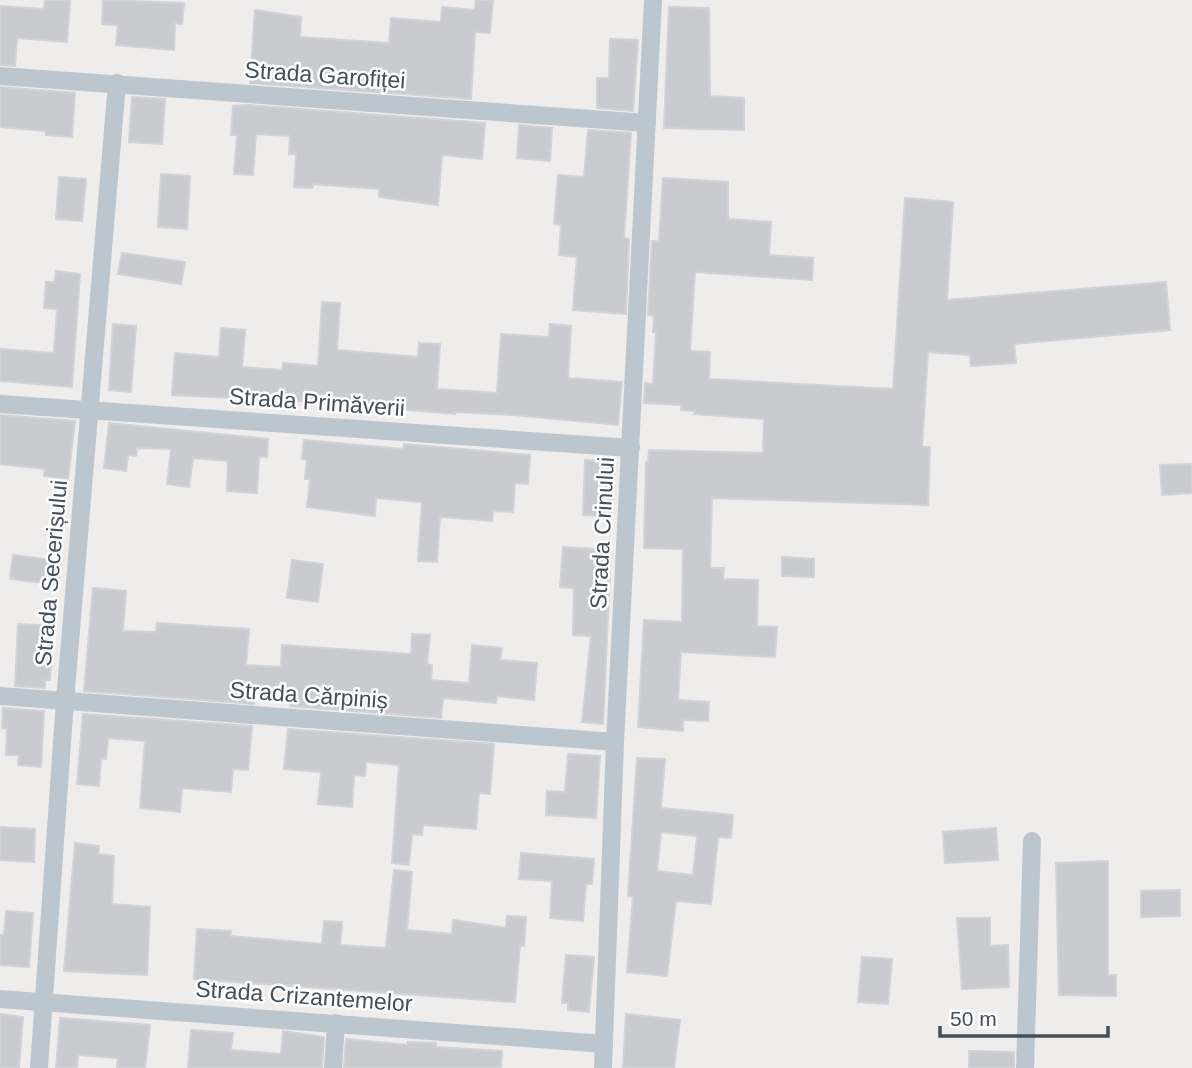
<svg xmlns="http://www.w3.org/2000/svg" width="1192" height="1068" viewBox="0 0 1192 1068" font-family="Helvetica,sans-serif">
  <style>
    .building { fill: #c9cbd1; stroke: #d0d2d8; stroke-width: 2; fill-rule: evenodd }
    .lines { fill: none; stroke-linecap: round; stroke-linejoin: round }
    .minor { stroke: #bcc6cf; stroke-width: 18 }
    .labels { text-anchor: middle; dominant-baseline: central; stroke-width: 5; stroke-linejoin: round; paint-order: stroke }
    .street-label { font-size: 23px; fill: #444f5a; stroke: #fff }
  </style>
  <rect width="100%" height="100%" fill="#efecec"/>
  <g class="building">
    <polygon points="45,0 70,0 67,42 17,38 15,66 0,65 0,6 44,9"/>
    <polygon points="103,0 184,3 182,24 175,23 174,50 116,45 118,25 102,24"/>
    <polygon points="476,0 493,0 490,33 475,32 471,99 250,83 255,10 301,17 300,37 389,43 391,18 441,22 442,7 475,10"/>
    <polygon points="669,7 709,8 710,96 744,98 744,130 664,128"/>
    <polygon points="610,39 638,40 633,111 597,108 597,78 609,78"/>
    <polygon points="0,87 75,93 72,137 46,135 46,131 0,127"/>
    <polygon points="132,97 165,99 162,144 129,142"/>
    <polygon points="248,105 485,123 482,159 442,155 438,205 379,197 379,189 313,184 312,188 294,187 296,154 289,154 290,136 256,134 253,175 234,174 237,135 231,135 233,106"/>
    <polygon points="519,125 552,128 550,161 517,158"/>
    <polygon points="588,130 631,133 624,238 629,239 626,314 573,310 577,257 559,255 561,225 554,224 558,175 584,177"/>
    <polygon points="161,174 190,176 187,229 158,227"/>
    <polygon points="59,177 86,179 82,221 56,219"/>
    <polygon points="663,178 728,182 728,219 771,222 769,255 813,258 812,280 695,272 690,351 710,352 709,379 893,389 905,198 953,202 947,300 1166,282 1170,330 1014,344 1016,363 971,366 970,355 928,352 922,447 930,447 928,505 712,498 710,568 724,568 723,579 758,580 757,626 777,627 775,657 681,652 678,700 709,702 708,721 683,720 683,731 638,727 644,620 682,622 683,549 644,548 646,462 648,463 649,450 763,453 764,419 694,414 695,411 681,410 682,405 644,403 645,383 653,384 656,332 653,332 654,316 648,315 652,241 659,241"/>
    <polygon points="122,253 185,262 181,284 118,274"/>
    <polygon points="56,271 80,274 72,387 0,381 0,349 54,353 57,309 44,308 46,282 55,282"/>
    <polygon points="322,302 340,303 337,350 418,357 419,343 440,344 437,389 497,393 501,334 549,337 550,324 571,326 568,378 622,382 618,425 514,415 455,412 455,414 315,402 172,395 175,353 219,357 221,328 245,330 242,367 282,370 283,363 318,366"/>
    <polygon points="113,324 136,326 131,392 109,390"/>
    <polygon points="0,415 75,421 68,479 44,476 45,469 0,464"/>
    <polygon points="109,423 268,439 267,457 259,457 257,493 227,491 228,461 193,458 189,487 167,484 171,449 137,448 136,456 128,455 126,471 104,468"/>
    <polygon points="304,440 403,449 404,444 530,455 528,484 515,483 513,512 493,511 492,521 440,517 437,562 418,561 422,502 376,498 375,516 307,507 310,479 305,479 307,460 302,459"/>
    <polygon points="585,460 615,461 612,516 583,515"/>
    <polygon points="1192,464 1192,493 1162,495 1160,465"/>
    <polygon points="563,547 611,550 603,724 582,722 591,636 573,635 574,588 560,587"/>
    <polygon points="13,555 61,561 58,585 10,579"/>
    <polygon points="782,557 814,559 814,577 782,576"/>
    <polygon points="292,560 323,564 318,602 287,598"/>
    <polygon points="93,588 126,591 123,631 156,632 157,623 249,629 246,665 281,667 282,645 411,654 412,634 430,635 427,664 432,665 431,680 469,683 472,645 502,648 500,660 537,663 534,700 497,696 496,703 443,698 441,718 290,706 290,688 255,686 254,704 84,691"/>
    <polygon points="18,624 53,626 50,680 45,680 45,688 15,686"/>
    <polygon points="3,708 44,711 41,767 18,765 19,755 6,755 7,729 2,728"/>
    <polygon points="83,714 252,726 248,770 233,769 231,792 182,788 180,812 140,808 145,741 108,738 106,759 101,758 99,786 77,784"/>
    <polygon points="288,729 494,744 490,794 479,793 476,829 423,825 422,835 412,834 409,865 392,863 399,765 366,762 365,776 354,775 352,807 318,804 321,772 284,769"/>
    <polygon points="568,754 600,756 596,818 546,815 547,791 565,792"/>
    <path d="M 637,758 L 665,759 L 661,808 L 733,815 L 731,838 L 718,837 L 711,904 L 676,901 L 667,976 L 627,972 L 633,897 L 628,896 ZM 661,832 L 697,836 L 693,875 L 657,871 Z"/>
    <polygon points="0,827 35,829 34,862 0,860"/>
    <polygon points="996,828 998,860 945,863 943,832"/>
    <polygon points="75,843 99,846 98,854 114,856 112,904 150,907 147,975 64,971"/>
    <polygon points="521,853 594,859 592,884 586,884 583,921 550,918 552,881 519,879"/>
    <polygon points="1108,861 1108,975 1116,975 1116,996 1059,995 1056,863"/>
    <polygon points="394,870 412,872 407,930 452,934 453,920 506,928 507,916 526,917 524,946 520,945 515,1002 194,979 197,929 231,931 230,936 322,944 324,921 342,922 340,945 386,948"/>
    <polygon points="1180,890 1180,916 1141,917 1141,891"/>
    <polygon points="6,911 33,913 29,967 0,965 0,935 4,935"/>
    <polygon points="957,918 990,918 990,946 1008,945 1009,987 962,989"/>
    <polygon points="566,955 594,957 589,1012 568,1010 568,1003 562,1003"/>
    <polygon points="862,957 892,959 888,1004 858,1002"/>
    <polygon points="0,1014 23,1017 19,1068 0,1068"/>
    <polygon points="626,1014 680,1020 674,1068 623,1068"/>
    <polygon points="60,1018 150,1025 145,1068 117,1068 118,1058 78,1055 77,1068 56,1068"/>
    <polygon points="191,1030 233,1033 231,1050 281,1054 283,1031 324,1037 322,1068 188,1068"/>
    <polygon points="346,1039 408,1045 408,1042 436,1043 436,1047 502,1051 501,1068 344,1068"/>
    <polygon points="969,1051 1014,1052 1014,1068 969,1068"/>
  </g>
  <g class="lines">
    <g class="minor">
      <polyline points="0,76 647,123"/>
      <polyline points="0,404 631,448"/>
      <polyline points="0,696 615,742"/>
      <polyline points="0,999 604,1044"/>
      <polyline points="39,1068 65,701 117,83"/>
      <polyline points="333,1068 336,1023"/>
      <polyline points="603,1068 615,742 653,0"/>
      <polyline points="1025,1068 1032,841"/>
    </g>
  </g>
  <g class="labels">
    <g class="street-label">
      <text transform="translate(325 75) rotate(4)">Strada Garofiței</text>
      <text transform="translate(317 402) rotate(4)">Strada Primăverii</text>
      <text transform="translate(602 533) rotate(-87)">Strada Crinului</text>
      <text transform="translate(51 573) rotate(-85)">Strada Secerișului</text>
      <text transform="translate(309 695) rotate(4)">Strada Cărpiniș</text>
      <text transform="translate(304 996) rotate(4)">Strada Crizantemelor</text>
    </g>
  </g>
  <path d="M940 1026v10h168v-10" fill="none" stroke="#444f5a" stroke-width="3.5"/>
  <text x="950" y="1026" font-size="21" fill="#444f5a" stroke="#ffffff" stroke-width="5" paint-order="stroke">50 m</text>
</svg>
